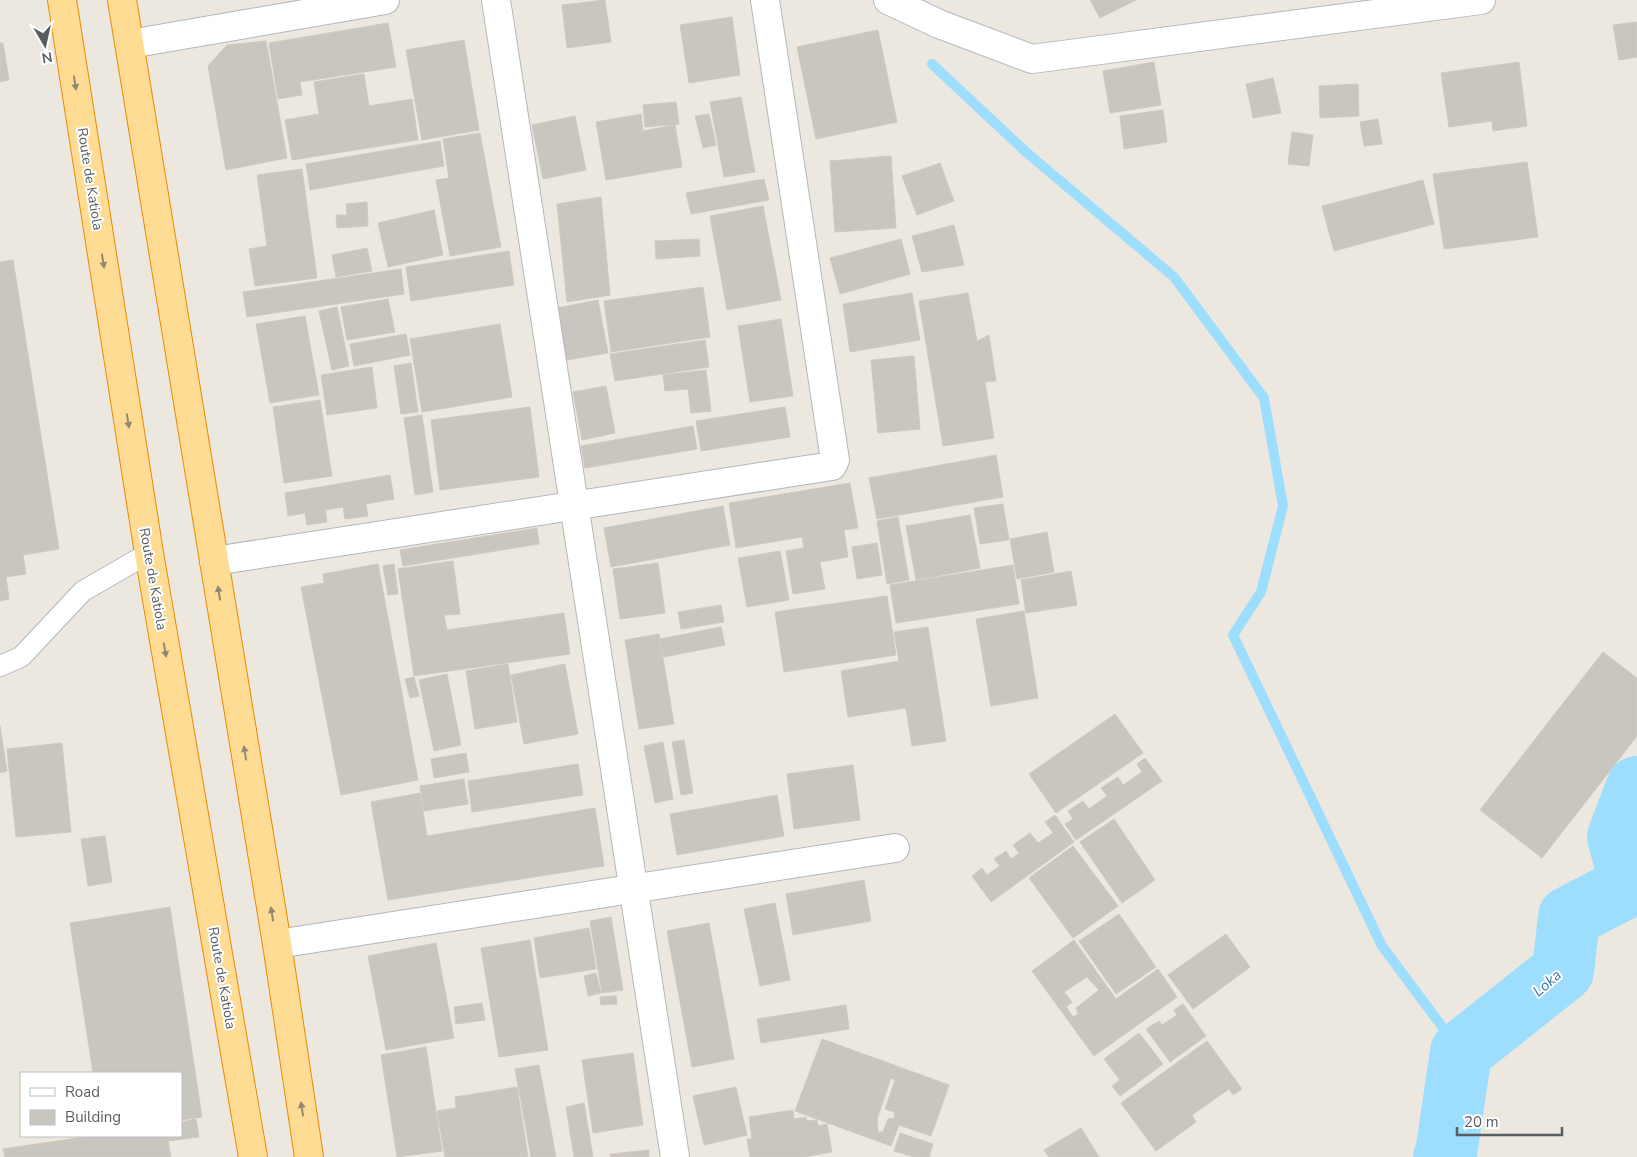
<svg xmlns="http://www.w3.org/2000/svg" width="1637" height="1157" viewBox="0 0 1637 1157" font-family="'Nunito Sans',sans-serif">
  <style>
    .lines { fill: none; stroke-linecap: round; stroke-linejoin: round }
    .stream { stroke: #9ddeff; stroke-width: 10 }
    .river { stroke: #9ddeff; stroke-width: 62 }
    .building { fill: #c9c5bf; stroke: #d1c9be; fill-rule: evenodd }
    .service-casing { stroke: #b3b7bb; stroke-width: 22 }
    .minor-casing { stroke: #b3b7bb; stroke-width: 30 }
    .trunk-casing { stroke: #ec8900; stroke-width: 30 }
    .service { stroke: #fff; stroke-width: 20 }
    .minor { stroke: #fff; stroke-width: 28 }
    .trunk { stroke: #ffdc93; stroke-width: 28 }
    .oneway { fill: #928972 }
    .labels { text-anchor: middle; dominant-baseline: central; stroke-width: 4; stroke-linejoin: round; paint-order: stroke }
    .street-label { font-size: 14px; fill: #585d61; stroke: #fff }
    .water-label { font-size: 15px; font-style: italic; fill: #367aab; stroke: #fff }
  </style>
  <rect width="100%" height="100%" fill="#ece8df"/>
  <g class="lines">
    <polyline class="stream" points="932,64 1026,152 1174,277 1264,398 1283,506 1261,592 1233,635 1382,946 1461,1052"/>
    <polyline class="river" points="1444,1157 1446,1154 1461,1052 1563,971 1569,917 1631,885 1618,837 1637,787"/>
  </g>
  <g class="building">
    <polygon points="605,0 611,42 567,48 562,5"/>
    <polygon points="1090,0 1136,0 1100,18"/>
    <polygon points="732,17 740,75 689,83 680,25"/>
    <polygon points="1637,22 1637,57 1619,60 1613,25"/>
    <polygon points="388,23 396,67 300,82 302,95 278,99 269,43"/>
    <polygon points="878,30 897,122 816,139 797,47"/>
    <polygon points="464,40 479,130 422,140 406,50"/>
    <polygon points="266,41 287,158 226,170 208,66 227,45"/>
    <polygon points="0,43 3,43 9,80 0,82"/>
    <polygon points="1154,62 1161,105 1110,113 1103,71"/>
    <polygon points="1519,62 1527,126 1493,131 1492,121 1449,127 1441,73"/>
    <polygon points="364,74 369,106 412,99 418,140 292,160 285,120 319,114 314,82"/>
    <polygon points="1273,78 1281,113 1253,118 1246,84"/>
    <polygon points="1358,84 1359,116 1320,118 1319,86"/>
    <polygon points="741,97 755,172 724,177 710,102"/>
    <polygon points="676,102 679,124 645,127 643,105"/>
    <polygon points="1163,110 1167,142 1124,149 1120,116"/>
    <polygon points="641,114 643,131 675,125 682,167 606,180 596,122"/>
    <polygon points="709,114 716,145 703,148 695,116"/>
    <polygon points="575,116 586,170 543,179 532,125"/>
    <polygon points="1378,119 1382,144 1364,146 1360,122"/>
    <polygon points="1292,132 1313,135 1309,166 1288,164"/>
    <polygon points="480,133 501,247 450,256 436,180 449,178 443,139"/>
    <polygon points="440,141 444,166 310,190 306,164"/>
    <polygon points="891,156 896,228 835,232 830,161"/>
    <polygon points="1527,162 1538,237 1444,249 1433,174"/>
    <polygon points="940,163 954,201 917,215 902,176"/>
    <polygon points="302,169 317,278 255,286 249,249 267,246 257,175"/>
    <polygon points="764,179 769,200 691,214 686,193"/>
    <polygon points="1423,180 1434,224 1334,251 1322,206"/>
    <polygon points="601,197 610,295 567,302 557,204"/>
    <polygon points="367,202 368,226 337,228 336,215 347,215 346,204"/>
    <polygon points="763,206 781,300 727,310 710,216"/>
    <polygon points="434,210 443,255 388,267 378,223"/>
    <polygon points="954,225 964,265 922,272 912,236"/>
    <polygon points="699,239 700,256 656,259 655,241"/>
    <polygon points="901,239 910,274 840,294 830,258"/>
    <polygon points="367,248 372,271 336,277 332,255"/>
    <polygon points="509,251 514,285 411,301 406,267"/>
    <polygon points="13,260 59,549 23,555 26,574 6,577 9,599 0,601 0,262"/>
    <polygon points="401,269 404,294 247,317 243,292"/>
    <polygon points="703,287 710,337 611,352 604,301"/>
    <polygon points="912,293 920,340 850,352 843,304"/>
    <polygon points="968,293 977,341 989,335 996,381 985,382 994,438 943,446 919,301"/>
    <polygon points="388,299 395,332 347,340 341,307"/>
    <polygon points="598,300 608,353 561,361 552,309"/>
    <polygon points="337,307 349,366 332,370 319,311"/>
    <polygon points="305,316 319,395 270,403 256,324"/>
    <polygon points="781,319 793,396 750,402 738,326"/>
    <polygon points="500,324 512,397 422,412 410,339"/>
    <polygon points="406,334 410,355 354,366 350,344"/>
    <polygon points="705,340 709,367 615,381 610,354"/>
    <polygon points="914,356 920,429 878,433 871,360"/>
    <polygon points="411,363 418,412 401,414 394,366"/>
    <polygon points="372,367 377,408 327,415 321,375"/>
    <polygon points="706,370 711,411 691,413 688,389 665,391 663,375"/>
    <polygon points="606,386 615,433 582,440 573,392"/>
    <polygon points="320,400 332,476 284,483 273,407"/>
    <polygon points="530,407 539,477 440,490 431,420"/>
    <polygon points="785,407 790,437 701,451 696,421"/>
    <polygon points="422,415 433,492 415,495 404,418"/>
    <polygon points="693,426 697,449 585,468 581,446"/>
    <polygon points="996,455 1003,497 877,519 869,478"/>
    <polygon points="390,475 394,499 366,504 368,516 345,519 343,507 325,510 327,522 307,525 305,513 288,516 285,493"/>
    <polygon points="850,483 858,528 844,530 848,557 820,562 825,589 793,594 786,551 804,548 802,537 736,548 729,503"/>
    <polygon points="1003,504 1009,540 980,544 974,508"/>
    <polygon points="723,506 730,545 611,567 604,528"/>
    <polygon points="970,515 980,568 916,580 906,526"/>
    <polygon points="898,517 909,580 887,584 877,521"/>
    <polygon points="537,528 539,544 403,566 400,550"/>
    <polygon points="1047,532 1054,572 1017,579 1010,539"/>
    <polygon points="877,543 882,575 857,579 852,547"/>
    <polygon points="780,551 789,600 747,607 738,558"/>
    <polygon points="453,561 460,614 444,615 447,630 564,613 570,654 414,676 398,569"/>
    <polygon points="658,563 665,613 620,619 613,569"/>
    <polygon points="378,564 418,780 341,795 301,587 324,583 323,574"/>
    <polygon points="394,564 398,594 388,595 383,566"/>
    <polygon points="1013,565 1019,604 896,623 890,585"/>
    <polygon points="1071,571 1077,605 1026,613 1021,580"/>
    <polygon points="887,596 896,655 784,672 775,612"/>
    <polygon points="721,605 724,622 681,629 678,612"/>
    <polygon points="1024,611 1038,698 991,706 976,619"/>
    <polygon points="721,627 725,645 664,657 660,639"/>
    <polygon points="928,627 946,741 912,746 906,708 848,717 841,671 899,661 894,632"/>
    <polygon points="659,634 674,724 639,729 625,640"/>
    <polygon points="1603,652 1637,678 1637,736 1542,858 1480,810"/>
    <polygon points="508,664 517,722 475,729 466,671"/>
    <polygon points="565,664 578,734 524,744 511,675"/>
    <polygon points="447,674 461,745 434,751 419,680"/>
    <polygon points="414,677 419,696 410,698 405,679"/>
    <polygon points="1115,714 1143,753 1056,813 1029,774"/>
    <polygon points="0,726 7,771 0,773"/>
    <polygon points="684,740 693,793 681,795 672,742"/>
    <polygon points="663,742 673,799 655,803 644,746"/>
    <polygon points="62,743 71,832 16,837 7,749"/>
    <polygon points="466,753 469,772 434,778 431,759"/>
    <polygon points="1145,758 1162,781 1076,840 1065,824 1073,819 1068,811 1083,801 1089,809 1107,796 1101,788 1118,777 1123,785 1142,772 1137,764"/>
    <polygon points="578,764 583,795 472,812 468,781"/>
    <polygon points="853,765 860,820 794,829 787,774"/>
    <polygon points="464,779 468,804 424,811 420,786"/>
    <polygon points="420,793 427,836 595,808 604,866 388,900 371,802"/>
    <polygon points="777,795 784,836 677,855 670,814"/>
    <polygon points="1055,815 1074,842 991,902 972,876 982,868 987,875 1000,866 994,859 1006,851 1011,859 1019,853 1013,845 1030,833 1038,843 1053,833 1045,822"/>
    <polygon points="1114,819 1155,880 1122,903 1080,842"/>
    <polygon points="105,836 112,882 88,886 81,839"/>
    <polygon points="1073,846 1118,906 1073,938 1029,878"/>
    <polygon points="864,880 871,921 793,935 786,894"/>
    <polygon points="775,903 790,980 760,986 744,909"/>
    <polygon points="170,907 202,1117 181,1120 181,1073 93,1073 70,923"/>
    <polygon points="1119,914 1156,967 1116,994 1079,941"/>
    <polygon points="611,917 623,990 602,993 590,921"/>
    <polygon points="709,923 734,1059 692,1067 667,931"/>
    <polygon points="589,928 596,969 540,978 534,938"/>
    <polygon points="1226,934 1250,967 1193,1009 1168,975"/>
    <polygon points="530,940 548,1050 499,1057 481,948"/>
    <path d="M 1074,940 L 1116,999 L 1158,969 L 1177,997 L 1094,1056 L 1032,971 ZM 1087,977 L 1099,990 L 1076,1008 L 1078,1014 L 1073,1017 L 1066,1007 L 1072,1002 L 1064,992 Z"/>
    <polygon points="436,943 454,1038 386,1050 368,956"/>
    <polygon points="596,973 601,993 588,996 584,976"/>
    <polygon points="616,996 617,1004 601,1005 600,997"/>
    <polygon points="482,1003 485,1020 456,1024 454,1007"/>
    <polygon points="1183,1004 1206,1036 1170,1062 1146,1029 1159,1021 1162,1025 1177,1015 1174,1010"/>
    <polygon points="846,1005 849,1029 761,1043 757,1019"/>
    <polygon points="1139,1033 1163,1064 1120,1096 1112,1086 1120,1080 1104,1059"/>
    <path d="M 822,1039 L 949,1085 L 931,1136 L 899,1125 L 891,1146 L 795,1111 ZM 891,1078 L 895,1080 L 885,1109 L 894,1112 L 895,1118 L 888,1119 L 883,1132 L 878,1132 L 877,1119 Z"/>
    <polygon points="1207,1041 1242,1089 1233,1095 1229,1089 1192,1115 1196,1122 1156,1151 1121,1103"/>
    <polygon points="426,1047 442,1151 397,1157 381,1055"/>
    <polygon points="633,1053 643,1125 593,1133 582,1060"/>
    <polygon points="539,1065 556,1157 531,1157 515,1069"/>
    <polygon points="517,1087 528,1157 445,1157 437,1111 456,1108 455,1097"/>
    <polygon points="736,1087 747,1135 704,1145 693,1096"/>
    <polygon points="584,1103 593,1157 574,1157 566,1107"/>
    <polygon points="793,1110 794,1119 806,1117 807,1121 817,1120 818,1126 827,1124 832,1152 803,1157 750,1157 747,1139 752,1139 749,1117"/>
    <polygon points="196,1119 199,1137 168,1141 171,1157 5,1157 3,1149 91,1136 181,1136 181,1122"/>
    <polygon points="1081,1128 1099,1157 1049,1157 1044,1150"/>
    <polygon points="900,1133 933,1144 929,1157 914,1157 894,1151"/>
    <polygon points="649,1150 649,1157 610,1157 610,1154"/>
  </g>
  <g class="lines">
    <g class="service-casing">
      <polyline id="service" points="0,666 21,657 83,591 149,553"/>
    </g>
    <g class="minor-casing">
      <g id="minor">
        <polyline points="496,0 675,1157"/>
        <polyline points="888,0 939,24 1032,59 1481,0"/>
        <polyline points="130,44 385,0"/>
        <polyline points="214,561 832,466 835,460 765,0"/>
        <polyline points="277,944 895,848"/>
      </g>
    </g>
    <g class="trunk-casing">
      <g id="trunk">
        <polyline points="62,0 149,553 253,1157"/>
        <polyline points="122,0 277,944 309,1157"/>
      </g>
    </g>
    <use href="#service" class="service"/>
    <use href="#minor" class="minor"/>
    <use href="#trunk" class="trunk"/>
  </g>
  <defs><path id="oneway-solid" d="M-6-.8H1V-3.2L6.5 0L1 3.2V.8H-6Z" transform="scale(1.25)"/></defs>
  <g class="oneway">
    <use href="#oneway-solid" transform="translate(75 83) rotate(81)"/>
    <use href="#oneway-solid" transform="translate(103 261) rotate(81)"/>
    <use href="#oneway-solid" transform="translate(128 421) rotate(81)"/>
    <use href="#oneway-solid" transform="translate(219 593) rotate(-99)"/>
    <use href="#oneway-solid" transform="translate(165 650) rotate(80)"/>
    <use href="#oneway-solid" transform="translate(245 753) rotate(-99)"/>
    <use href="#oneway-solid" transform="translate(272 914) rotate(-99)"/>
    <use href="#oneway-solid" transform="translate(302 1109) rotate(-99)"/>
  </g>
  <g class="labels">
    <g class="street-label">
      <text transform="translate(90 179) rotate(81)">Route de Katiola</text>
      <text transform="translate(153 579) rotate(80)">Route de Katiola</text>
      <text transform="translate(222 978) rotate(80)">Route de Katiola</text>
    </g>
    <g class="water-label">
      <text transform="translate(1547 983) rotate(-41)">Loka</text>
    </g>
  </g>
  <rect x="20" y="1072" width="162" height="65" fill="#ffffff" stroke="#bcbec0"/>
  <rect x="30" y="1088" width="25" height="8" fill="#ffffff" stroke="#bcbec0"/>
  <text x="65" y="1097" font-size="15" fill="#585d61">Road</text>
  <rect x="30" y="1110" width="25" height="15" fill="#c9c5bf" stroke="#bcbec0"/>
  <text x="65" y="1122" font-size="15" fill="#585d61">Building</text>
  <g transform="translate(45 45) rotate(171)" stroke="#ffffff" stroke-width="4" paint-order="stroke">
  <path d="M0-4L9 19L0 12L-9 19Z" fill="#585d61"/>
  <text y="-8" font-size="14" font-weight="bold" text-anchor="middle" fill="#585d61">N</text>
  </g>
  <path d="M1457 1127v8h105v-8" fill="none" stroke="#585d61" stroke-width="2.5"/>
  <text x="1464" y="1127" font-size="15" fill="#585d61" stroke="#ffffff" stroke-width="4" paint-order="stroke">20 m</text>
</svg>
